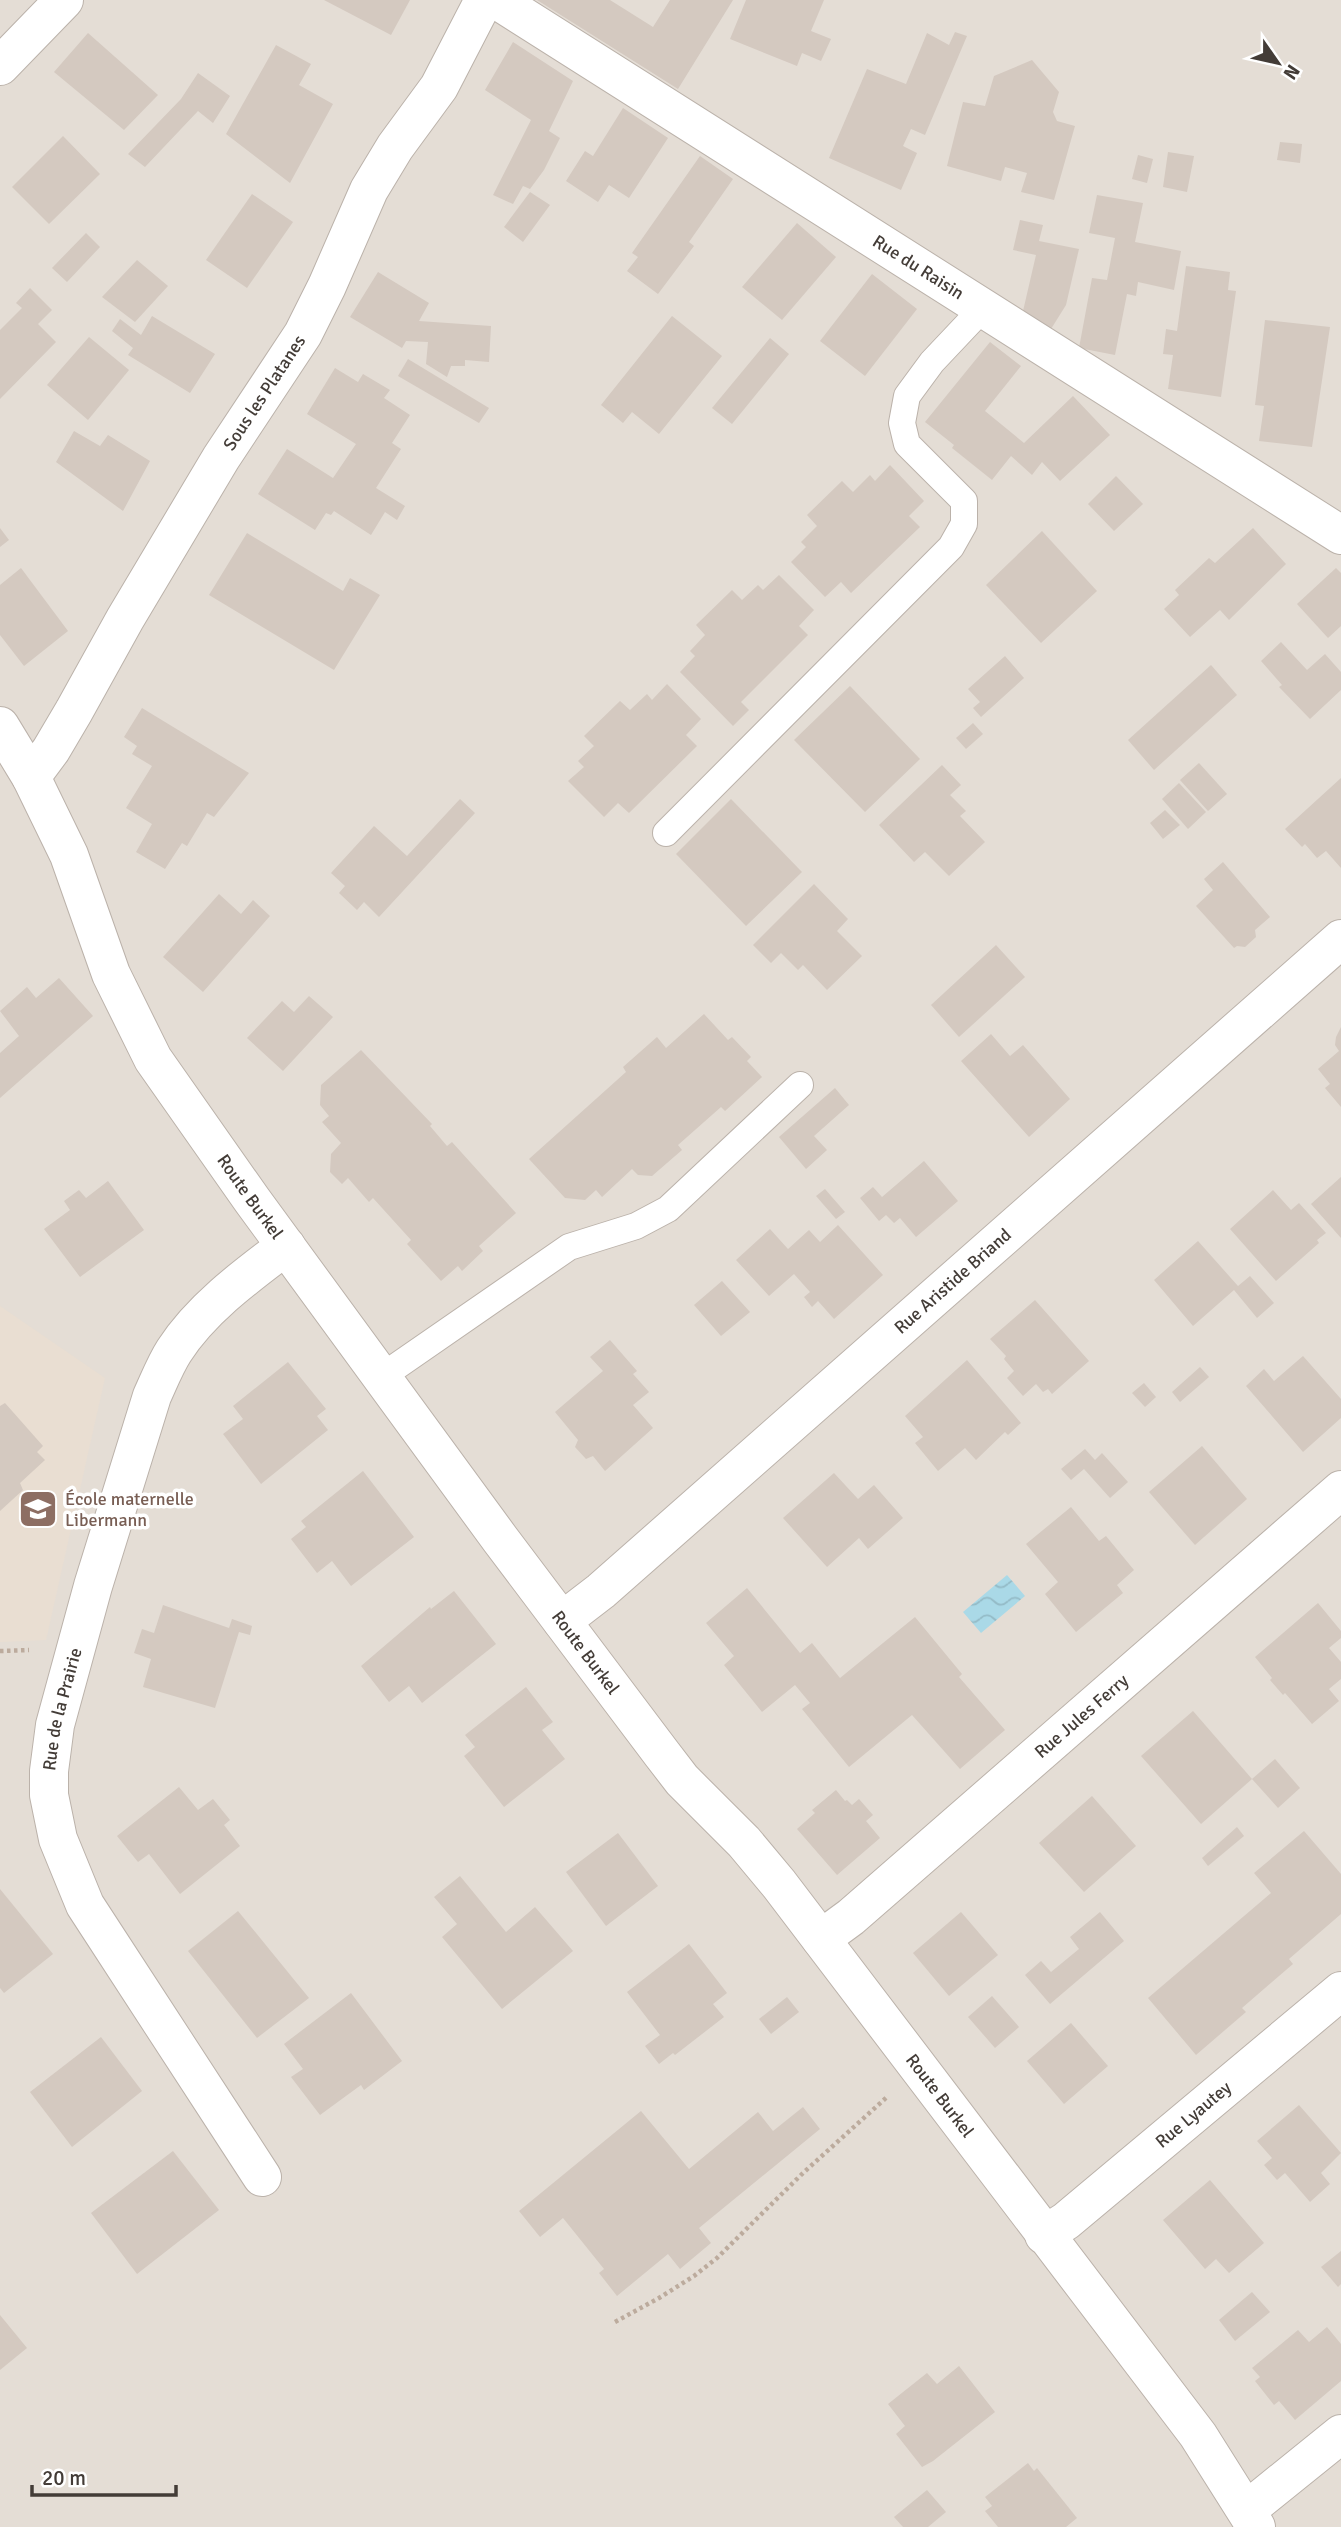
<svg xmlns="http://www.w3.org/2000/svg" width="1341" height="2527" viewBox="0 0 1341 2527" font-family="Signika,sans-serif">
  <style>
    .residential { fill: #e4ddd5 }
    .education { fill: #e9ded2 }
    .water { fill: url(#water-waves) }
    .building { fill: #d4c9c0 }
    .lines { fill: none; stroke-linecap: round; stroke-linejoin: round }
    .lane-casing { stroke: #bbb2aa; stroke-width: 28 }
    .street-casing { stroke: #bbb2aa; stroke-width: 40 }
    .path { stroke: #bcab9d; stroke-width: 4.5; stroke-dasharray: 3.5 3.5; stroke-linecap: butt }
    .lane { stroke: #fff; stroke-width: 26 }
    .street { stroke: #fff; stroke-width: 38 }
    .labels { text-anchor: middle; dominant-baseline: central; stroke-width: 7; stroke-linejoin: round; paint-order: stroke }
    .street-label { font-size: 18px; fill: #433c37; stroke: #fff }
    .education-label { font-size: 18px; fill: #785e54; stroke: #fff; text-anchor: start }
  </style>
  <defs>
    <pattern id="water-waves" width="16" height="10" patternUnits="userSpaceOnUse" patternTransform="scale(1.75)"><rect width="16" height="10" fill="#aad9e7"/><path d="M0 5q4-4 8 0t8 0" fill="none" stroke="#94bbc7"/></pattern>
  </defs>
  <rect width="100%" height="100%" fill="#f1ece7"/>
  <rect class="residential" x="0" y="0" width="1341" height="2527"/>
  <polygon class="education" points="0,1306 105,1378 46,1640 0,1642"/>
  <polygon class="water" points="1007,1575 1025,1596 981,1633 963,1612"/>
  <g class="building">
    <polygon points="324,0 410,0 391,35"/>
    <polygon points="537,0 610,0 653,27 670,0 733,0 678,89"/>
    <polygon points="746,0 824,0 811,31 831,39 821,61 802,53 797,66 730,39"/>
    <polygon points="955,32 967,36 925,135 911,129 903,146 917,153 901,190 829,158 867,69 906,84 927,33 949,45"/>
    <polygon points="88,33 158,95 124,130 54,72"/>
    <polygon points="513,42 573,81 549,131 560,138 544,170 530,189 523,186 513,204 493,195 531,120 485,90"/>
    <polygon points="276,45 311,64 299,85 333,104 290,183 226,134"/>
    <polygon points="1032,60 1059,92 1053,112 1057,121 1075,126 1054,200 1021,192 1027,173 1005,167 1001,181 947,166 963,102 985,106 994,76"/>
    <polygon points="198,73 230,96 213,123 198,111 145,167 128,154 181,99"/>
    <polygon points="623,108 668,138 629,198 609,185 598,202 566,181 585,151 593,156"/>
    <polygon points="63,136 100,174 49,224 12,187"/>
    <polygon points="1280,142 1302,144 1300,163 1277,160"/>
    <polygon points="1168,152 1194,156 1187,192 1163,187"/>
    <polygon points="1138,155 1153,159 1147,183 1132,179"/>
    <polygon points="700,156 733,179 689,242 694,246 658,294 627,271 638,257 632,253"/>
    <polygon points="530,192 550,205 523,242 504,227"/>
    <polygon points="252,194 293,222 247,288 206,260"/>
    <polygon points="1097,195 1143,203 1135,242 1181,251 1174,290 1138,282 1136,296 1127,294 1115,355 1079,348 1092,278 1107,280 1115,238 1089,233"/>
    <polygon points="1020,220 1043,225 1039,241 1079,249 1066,305 1051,329 1023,311 1036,255 1013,250"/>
    <polygon points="797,223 836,257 782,320 742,287"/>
    <polygon points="86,233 100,247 67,282 52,268"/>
    <polygon points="137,260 168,286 135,322 102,297"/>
    <polygon points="1186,266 1230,272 1228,290 1236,291 1221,397 1168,389 1173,355 1163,354 1166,329 1177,331"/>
    <polygon points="378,272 429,303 419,321 491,326 489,362 465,360 465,366 451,366 447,377 426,364 428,342 406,341 402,348 350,317"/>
    <polygon points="872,274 917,309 865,376 820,341"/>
    <polygon points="30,288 52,310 38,324 56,342 0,399 0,330 22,308 16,303"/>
    <polygon points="152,316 215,354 190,393 128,355 133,348 112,331 120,319 141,335"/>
    <polygon points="672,316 722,356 659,434 632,412 623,423 601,405"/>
    <polygon points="1265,320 1330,327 1312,447 1259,441 1264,406 1255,405"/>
    <polygon points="89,337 129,370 88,420 47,385"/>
    <polygon points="770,338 789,354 732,424 712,408"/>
    <polygon points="990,342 1021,366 985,411 1024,443 1073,396 1110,435 1060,481 1042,462 1032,475 1011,456 992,480 952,448 954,445 925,422"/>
    <polygon points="408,359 489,408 479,423 398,376"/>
    <polygon points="335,368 358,382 363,374 390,390 384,398 410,415 392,443 401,449 376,488 405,506 397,520 385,512 371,535 334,511 331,515 326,513 315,530 258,494 287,449 333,478 356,444 307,414"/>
    <polygon points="74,431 100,446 108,435 150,461 123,511 56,462"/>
    <polygon points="890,465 924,501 909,516 920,527 851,593 841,582 825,597 791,562 806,547 801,542 817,526 807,515 842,481 853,492 870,475 875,481"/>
    <polygon points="1116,476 1143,504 1114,531 1088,504"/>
    <polygon points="0,528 9,540 0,547"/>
    <polygon points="1253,528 1286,564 1229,620 1220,610 1190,637 1164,609 1179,595 1175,590 1209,558 1215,563"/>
    <polygon points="1042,531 1097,591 1041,643 986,585"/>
    <polygon points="247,533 343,591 350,578 380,595 334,670 209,595"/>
    <polygon points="21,568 68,631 24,666 0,635 0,585"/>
    <polygon points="1336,568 1341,573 1341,626 1328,638 1297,604"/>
    <polygon points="779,575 814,610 799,626 808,635 741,702 749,710 733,726 680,672 695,656 690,651 705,635 696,625 732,590 742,600 758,585 763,590"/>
    <polygon points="1281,642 1307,670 1325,654 1341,672 1341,690 1310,719 1279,687 1282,685 1261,661"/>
    <polygon points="1005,656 1024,678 981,717 973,708 980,702 968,689"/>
    <polygon points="1211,665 1237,695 1154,770 1128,740"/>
    <polygon points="667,684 701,719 686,735 697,746 629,813 618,803 604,817 568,781 584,767 578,761 594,746 584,736 620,701 630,710 647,694 652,700"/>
    <polygon points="850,686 920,759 865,812 794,740"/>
    <polygon points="142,708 249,773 214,817 207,813 187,846 182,843 165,869 136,852 152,824 126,808 152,766 132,754 137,746 124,737"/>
    <polygon points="973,723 983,734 966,749 956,738"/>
    <polygon points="1199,763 1227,794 1208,811 1180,780"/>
    <polygon points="942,765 961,785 950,795 966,811 960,816 985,842 949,876 925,852 914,862 879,825"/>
    <polygon points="1341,778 1341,868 1326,851 1317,858 1305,844 1302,847 1285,829"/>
    <polygon points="1179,783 1206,812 1188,829 1162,799"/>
    <polygon points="460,799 475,813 379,917 364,902 357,910 339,893 345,886 331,873 374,826 407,856"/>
    <polygon points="731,799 802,872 746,926 676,854"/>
    <polygon points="1165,810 1180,825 1163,839 1150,823"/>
    <polygon points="1223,862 1270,917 1255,930 1256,937 1245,947 1237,946 1234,948 1196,906 1213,890 1204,879"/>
    <polygon points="814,884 848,919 837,931 862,956 827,990 803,965 798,970 781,953 771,963 753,945"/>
    <polygon points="219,894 241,914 253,900 270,916 203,992 163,957"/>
    <polygon points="996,945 1025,977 959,1037 931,1005"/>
    <polygon points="59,978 93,1016 0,1098 0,1053 19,1036 0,1011 27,987 36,998"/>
    <polygon points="309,996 333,1017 283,1071 247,1038 282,1001 294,1012"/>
    <polygon points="704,1014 728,1040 732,1037 751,1057 747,1061 762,1077 725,1111 721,1107 678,1145 682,1150 652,1176 638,1175 632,1169 602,1197 596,1190 585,1200 565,1198 529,1159 626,1072 623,1067 657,1037 666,1048"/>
    <polygon points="1341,1027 1341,1107 1325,1088 1330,1084 1318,1069 1339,1051 1335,1045 1336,1037"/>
    <polygon points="991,1034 1010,1056 1023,1045 1070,1099 1029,1137 961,1061"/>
    <polygon points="361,1050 432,1124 430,1126 447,1146 452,1142 516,1213 479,1246 483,1251 462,1271 458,1266 441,1281 407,1244 411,1240 373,1198 369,1202 348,1178 342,1184 330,1172 331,1154 341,1143 322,1122 329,1116 320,1105 321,1085"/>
    <polygon points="835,1088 849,1105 814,1136 827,1150 806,1169 779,1137"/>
    <polygon points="924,1161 958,1201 916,1237 900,1218 894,1223 886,1215 879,1221 860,1198 873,1187 882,1197"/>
    <polygon points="1341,1177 1341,1238 1311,1204"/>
    <polygon points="108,1181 144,1230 80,1277 44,1229 70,1210 64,1201 79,1190 86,1198"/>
    <polygon points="825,1189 845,1212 836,1219 816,1196"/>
    <polygon points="1273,1190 1291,1210 1299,1203 1326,1233 1317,1240 1319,1243 1276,1281 1230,1229"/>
    <polygon points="838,1225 883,1275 834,1319 818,1301 812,1307 804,1297 810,1292 794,1274 769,1296 736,1260 770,1229 788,1249 809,1230 820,1242"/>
    <polygon points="1198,1241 1238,1286 1250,1276 1274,1303 1257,1318 1234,1290 1193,1326 1154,1280"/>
    <polygon points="722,1281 750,1312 721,1336 694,1305"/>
    <polygon points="1035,1300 1089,1361 1052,1394 1048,1389 1043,1392 1036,1384 1023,1396 1007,1378 1014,1371 1004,1359 1006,1356 990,1339"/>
    <polygon points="610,1340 637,1371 633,1374 649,1392 633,1405 653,1428 605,1471 593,1456 586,1459 575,1447 578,1440 555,1412 603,1371 590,1357"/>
    <polygon points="1303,1356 1341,1399 1341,1418 1303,1452 1246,1386 1264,1369 1274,1381"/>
    <polygon points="967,1360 1021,1423 1008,1435 1005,1432 976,1460 965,1448 938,1471 915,1443 923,1437 905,1416"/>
    <polygon points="288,1362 326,1409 317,1416 328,1430 261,1484 223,1434 243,1419 233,1406"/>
    <polygon points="1200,1367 1209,1377 1180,1402 1172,1392"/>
    <polygon points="1144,1383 1156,1397 1145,1407 1132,1393"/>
    <polygon points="5,1403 43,1446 37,1452 45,1460 20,1483 23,1490 0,1511 0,1406"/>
    <polygon points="1202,1446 1247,1499 1195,1545 1149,1492"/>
    <polygon points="1085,1449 1095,1460 1102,1453 1128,1482 1110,1498 1084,1469 1071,1480 1061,1469"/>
    <polygon points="363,1471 414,1537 351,1586 332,1561 317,1573 291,1539 306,1527 301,1521"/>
    <polygon points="834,1473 858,1499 874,1485 903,1518 868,1549 859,1538 827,1567 783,1518"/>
    <polygon points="1071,1507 1099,1541 1106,1536 1134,1570 1117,1585 1123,1593 1076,1632 1045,1594 1058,1582 1026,1544"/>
    <polygon points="747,1588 800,1653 812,1643 840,1678 915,1617 962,1674 959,1677 1005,1730 960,1769 912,1715 849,1767 802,1709 810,1703 795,1685 762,1712 724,1665 734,1656 706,1623"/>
    <polygon points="454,1591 496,1644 422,1703 409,1686 389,1702 361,1666 430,1607 431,1609"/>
    <polygon points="1318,1603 1341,1631 1341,1638 1329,1648 1341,1662 1341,1679 1329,1689 1339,1701 1312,1724 1285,1693 1283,1695 1270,1680 1272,1678 1255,1657"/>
    <polygon points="163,1605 229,1628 232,1619 252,1626 250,1635 239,1632 215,1708 143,1687 151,1659 134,1653 142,1629 154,1633"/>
    <polygon points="526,1687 553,1722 542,1730 565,1759 504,1807 464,1756 475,1747 465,1735"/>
    <polygon points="1193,1711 1252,1779 1201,1824 1141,1756"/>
    <polygon points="1275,1759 1300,1788 1278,1808 1252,1779"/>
    <polygon points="179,1787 198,1810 213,1799 230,1820 224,1825 240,1846 180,1894 149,1854 138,1862 117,1836"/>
    <polygon points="836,1790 845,1801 847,1800 852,1805 859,1799 873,1815 866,1821 880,1838 837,1875 797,1829 815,1813 812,1810"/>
    <polygon points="1092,1796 1136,1846 1084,1892 1039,1843"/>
    <polygon points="1237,1827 1244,1836 1208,1866 1202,1858"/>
    <polygon points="1304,1831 1341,1874 1341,1914 1289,1959 1293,1964 1242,2008 1246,2012 1196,2055 1148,1998 1271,1893 1254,1873"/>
    <polygon points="618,1833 658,1886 606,1926 566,1872"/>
    <polygon points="460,1876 506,1932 535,1907 573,1951 502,2009 442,1937 457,1924 434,1897"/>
    <polygon points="0,1889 53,1954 4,1993 0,1988"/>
    <polygon points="238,1911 309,1998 257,2038 188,1951"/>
    <polygon points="961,1912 998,1955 949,1996 913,1953"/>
    <polygon points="1100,1912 1124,1941 1050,2004 1025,1975 1041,1961 1051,1972 1079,1949 1070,1937"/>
    <polygon points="689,1944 727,1993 713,2004 724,2017 675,2055 673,2053 659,2064 645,2046 660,2035 627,1992"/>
    <polygon points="351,1993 402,2061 364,2090 361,2085 320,2115 291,2077 303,2069 284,2044"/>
    <polygon points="992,1996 1019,2027 995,2048 968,2017"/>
    <polygon points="787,1997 799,2012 771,2034 759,2019"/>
    <polygon points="1071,2023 1108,2066 1064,2104 1027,2061"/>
    <polygon points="101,2037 142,2091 72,2147 30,2092"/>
    <polygon points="1299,2105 1341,2153 1321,2173 1330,2184 1310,2202 1285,2173 1277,2180 1264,2165 1272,2158 1257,2141"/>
    <polygon points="803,2107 820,2129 699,2228 711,2243 680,2269 668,2254 617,2296 599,2273 604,2269 563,2218 540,2237 519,2211 641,2111 689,2169 758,2112 773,2131"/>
    <polygon points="173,2151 219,2210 137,2274 91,2213"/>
    <polygon points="1210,2180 1264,2243 1229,2273 1216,2259 1205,2269 1163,2220"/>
    <polygon points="1341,2251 1341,2284 1338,2287 1321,2267"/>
    <polygon points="1252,2292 1270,2312 1235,2341 1219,2320"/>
    <polygon points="0,2315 27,2348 0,2370"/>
    <polygon points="1327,2327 1341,2344 1341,2381 1295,2420 1279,2401 1274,2405 1255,2381 1260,2377 1252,2368 1298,2330 1309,2342"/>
    <polygon points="959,2366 995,2412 933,2461 922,2467 896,2434 905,2426 888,2404 927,2373 937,2384"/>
    <polygon points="1028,2463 1034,2471 1037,2468 1077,2518 1066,2527 998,2527 985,2511 992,2506 985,2497"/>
    <polygon points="927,2490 946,2512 928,2527 903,2527 894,2517"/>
  </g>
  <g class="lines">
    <g class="lane-casing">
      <g id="lane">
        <polyline points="666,833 951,547 964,524 964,501 907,444 902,423 907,396 932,362 983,308"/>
        <polyline points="381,1377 569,1247 636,1226 668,1209 800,1085"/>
      </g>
    </g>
    <g class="street-casing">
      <g id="street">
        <path id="s1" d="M 497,0 L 1341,535"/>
        <polyline points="0,66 64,0"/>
        <path id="s2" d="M 0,726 L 31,777 L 69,855 L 111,974 L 153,1059 L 252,1200 L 500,1539 L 662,1754 L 682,1780 L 744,1842 L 779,1884 L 1198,2435 L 1256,2527"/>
        <path id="s3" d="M 31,777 L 51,750 L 74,711 L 125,619 L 221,458 L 303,334 L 327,286 L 369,190 L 395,147 L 439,87 L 484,0"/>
        <path id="s4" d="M 562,1621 L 601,1591 L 1341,939"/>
        <path id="s5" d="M 821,1939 L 851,1917 L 1341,1490"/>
        <path id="s6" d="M 262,2177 L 85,1905 L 58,1839 L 49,1795 L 49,1771 L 55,1725 L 93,1586 L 152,1396 C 159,1381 165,1365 174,1351 C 201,1309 246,1276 286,1246"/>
        <path id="s7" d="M 1044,2235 L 1066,2221 L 1341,1991"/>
        <polyline points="1247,2510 1341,2434"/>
      </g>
    </g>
    <g class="path">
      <polyline points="0,1651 29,1650"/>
      <polyline points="615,2322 659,2298 694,2276 717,2258 803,2173 887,2097"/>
    </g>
    <use href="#lane" class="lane"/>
    <use href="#street" class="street"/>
  </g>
  <defs>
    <g id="school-square" transform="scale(2.0125)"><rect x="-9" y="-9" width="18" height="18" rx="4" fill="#8d6e63" stroke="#fff"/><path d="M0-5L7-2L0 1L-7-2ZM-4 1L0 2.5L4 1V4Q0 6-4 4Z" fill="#fff"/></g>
  </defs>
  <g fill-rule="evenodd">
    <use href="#school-square" x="38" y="1509"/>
  </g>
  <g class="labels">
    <g class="street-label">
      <text stroke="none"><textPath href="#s1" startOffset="499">Rue du Raisin</textPath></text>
      <text stroke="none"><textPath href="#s3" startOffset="450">Sous les Platanes</textPath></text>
      <text stroke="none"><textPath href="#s2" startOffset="536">Route Burkel</textPath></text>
      <text stroke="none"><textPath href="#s4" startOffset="518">Rue Aristide Briand</textPath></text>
      <text stroke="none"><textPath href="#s2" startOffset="1102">Route Burkel</textPath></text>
      <text stroke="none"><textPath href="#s6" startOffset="528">Rue de la Prairie</textPath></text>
      <text stroke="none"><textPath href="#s5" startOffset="343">Rue Jules Ferry</textPath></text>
      <text stroke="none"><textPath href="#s2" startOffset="1670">Route Burkel</textPath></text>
      <text stroke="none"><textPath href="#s7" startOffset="192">Rue Lyautey</textPath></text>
    </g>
    <g class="education-label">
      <text x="65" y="1499">École maternelle<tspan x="65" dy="21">Libermann</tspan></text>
    </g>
  </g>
  <g transform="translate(1278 63) rotate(124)" stroke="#ffffff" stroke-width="5" paint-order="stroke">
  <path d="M0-5L12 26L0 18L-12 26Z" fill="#433c37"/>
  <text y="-10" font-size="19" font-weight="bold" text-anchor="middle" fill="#433c37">N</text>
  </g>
  <path d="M32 2485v10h144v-10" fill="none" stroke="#433c37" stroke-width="3.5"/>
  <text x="42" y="2485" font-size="21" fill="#433c37" stroke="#ffffff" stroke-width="5" paint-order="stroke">20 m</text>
</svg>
